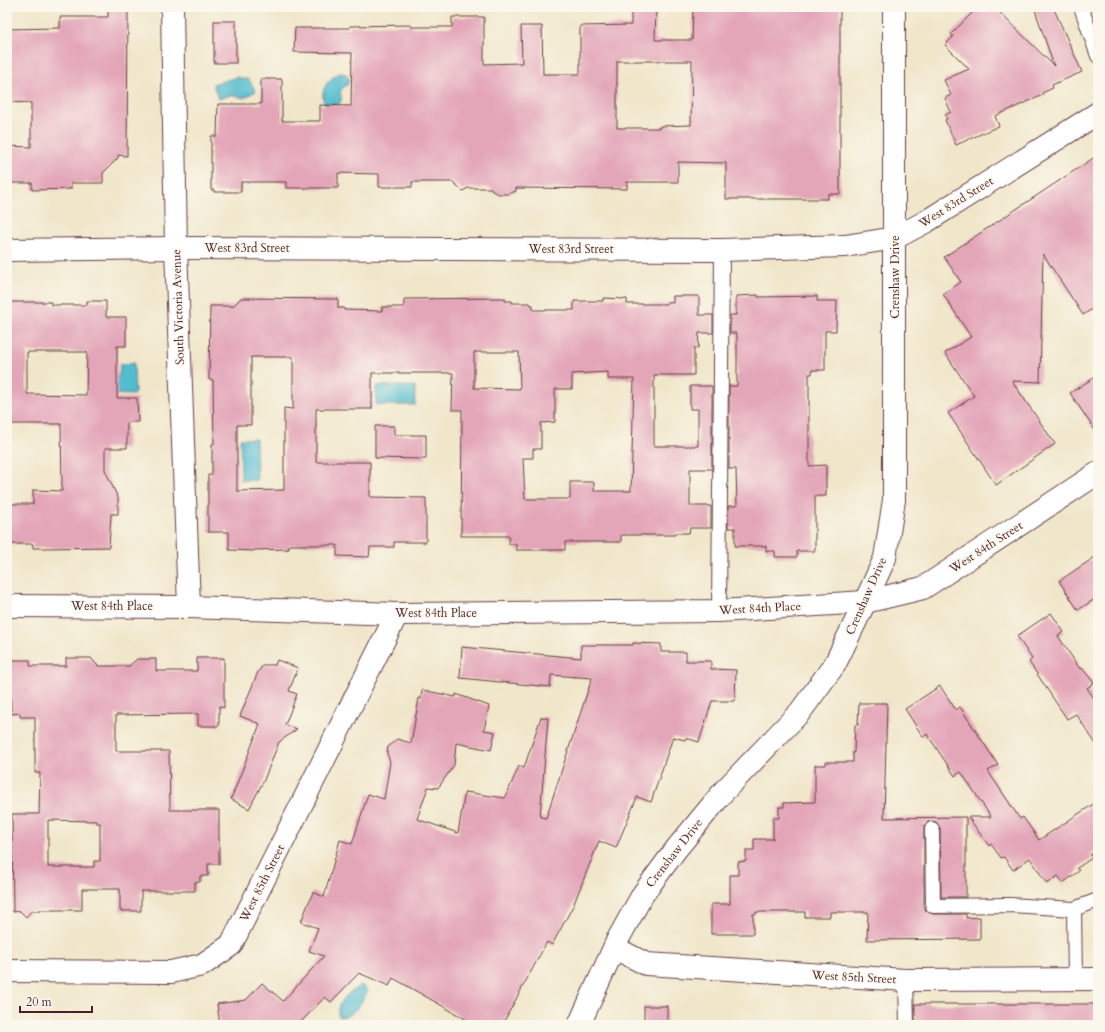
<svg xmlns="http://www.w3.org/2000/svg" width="1105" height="1032" viewBox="0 0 1105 1032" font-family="Cardo,serif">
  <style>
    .water { fill: #52bcce; stroke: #4e6e7c }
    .building { fill: #e3a5b8; fill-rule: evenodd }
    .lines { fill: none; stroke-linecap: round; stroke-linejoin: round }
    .lane-casing { stroke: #633d43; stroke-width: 16 }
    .street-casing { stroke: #633d43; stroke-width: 24 }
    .secondary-casing { stroke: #633d43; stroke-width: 24 }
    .lane { stroke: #fff; stroke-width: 14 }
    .street { stroke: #fff; stroke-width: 22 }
    .secondary { stroke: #fff; stroke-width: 22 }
    .labels { text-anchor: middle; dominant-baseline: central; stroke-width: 3; stroke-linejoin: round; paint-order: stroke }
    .street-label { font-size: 12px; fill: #4a1f2b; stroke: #fbf7ec }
  </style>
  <rect width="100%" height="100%" fill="#fbf7ec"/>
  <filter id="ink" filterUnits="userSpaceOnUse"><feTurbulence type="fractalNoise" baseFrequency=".025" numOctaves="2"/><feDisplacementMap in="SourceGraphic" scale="8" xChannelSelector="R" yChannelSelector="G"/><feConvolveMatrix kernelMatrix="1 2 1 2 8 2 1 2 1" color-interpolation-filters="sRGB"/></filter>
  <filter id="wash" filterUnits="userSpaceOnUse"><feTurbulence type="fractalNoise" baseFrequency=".012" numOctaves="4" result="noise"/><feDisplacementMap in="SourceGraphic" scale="16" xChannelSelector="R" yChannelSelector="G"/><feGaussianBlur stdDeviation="0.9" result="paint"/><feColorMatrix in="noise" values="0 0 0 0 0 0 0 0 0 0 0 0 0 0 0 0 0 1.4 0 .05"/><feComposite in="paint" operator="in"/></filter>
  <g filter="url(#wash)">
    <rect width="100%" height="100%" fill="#f0e6ca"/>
    <g class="water">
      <path d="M 340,73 L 346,74 L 349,79 L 347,85 C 334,92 346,96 339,104 L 325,104 C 318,92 328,78 340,73 Z"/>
      <polygon points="237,77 249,80 256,91 244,98 231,95 218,99 213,84"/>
      <polygon points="134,363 135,393 133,395 104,394 119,375 120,364"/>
      <rect x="376" y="386" width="39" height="19"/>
      <polygon points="240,439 256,439 257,480 241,480"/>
      <path d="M 361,985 L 368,990 C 363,1001 353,1018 339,1017 C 334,1002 350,992 361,985 Z"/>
    </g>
    <g id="blocks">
      <g class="building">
        <polygon points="108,7 128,7 127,156 118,155 118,158 103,173 103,183 71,183 71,189 32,190 32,183 7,183 7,146 31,147 31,103 7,102 7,29 60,28 60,17 108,17"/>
        <path d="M 631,7 L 656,7 L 655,40 L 692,40 L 693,8 L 718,9 L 718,7 L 840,7 L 840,194 L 828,194 L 828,199 L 726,199 L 726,163 L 678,162 L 678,182 L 627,182 L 627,189 L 516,188 L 516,191 L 508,194 L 499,194 L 492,191 L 491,188 L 468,188 L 463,191 L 453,182 L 412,182 L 412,187 L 379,187 L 379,174 L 338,173 L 338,188 L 286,188 L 286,182 L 241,182 L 241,192 L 214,192 L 214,190 L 211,190 L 211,136 L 217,136 L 218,104 L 261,104 L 261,79 L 282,79 L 282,121 L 320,121 L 320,105 L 351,106 L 352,53 L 294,52 L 295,28 L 350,28 L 350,26 L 411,25 L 411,27 L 452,27 L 452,17 L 484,17 L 484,64 L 522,63 L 521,26 L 542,26 L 543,74 L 580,74 L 580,26 L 631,25 ZM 617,61 L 692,61 L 691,125 L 660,126 L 660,128 L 617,128 Z"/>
        <polygon points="978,7 994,7 1054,66 1034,7 1053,7 1082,72 1052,85 1053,88 1042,93 1043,95 995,116 999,126 956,145 945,120 947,119 945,115 951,112 945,98 951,95 944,80 969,69 945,45 953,37 951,34"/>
        <rect x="214" y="21" width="22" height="42"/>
        <polygon points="1098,155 1098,305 1083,315 1043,254 1040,382 1012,381 1055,444 996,485 948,413 974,396 945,353 971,337 943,294 961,282 944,257"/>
        <polygon points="758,295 758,297 817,296 817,301 837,301 836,331 825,331 825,370 812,370 812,374 809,374 809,466 826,465 826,496 815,496 815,551 797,551 797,557 775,557 775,551 766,551 766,546 735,546 735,528 728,528 728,506 737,506 736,469 729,469 729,386 737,386 737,335 736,335 736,333 730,333 730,315 736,315 736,296"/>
        <path d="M 673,296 L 699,296 L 699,315 L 713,315 L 713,333 L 699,333 L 698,348 L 694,348 L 694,375 L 654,375 L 654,446 L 698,446 L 698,409 L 690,409 L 690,386 L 712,386 L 712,469 L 690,469 L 690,506 L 711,506 L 711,528 L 690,528 L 689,533 L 675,533 L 675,535 L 621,535 L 621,542 L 565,542 L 565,550 L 516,550 L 516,544 L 509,544 L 509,536 L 461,536 L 462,410 L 452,410 L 453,373 L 372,373 L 372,409 L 316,409 L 316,462 L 370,462 L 370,497 L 426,498 L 426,542 L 394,542 L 394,547 L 370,547 L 369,557 L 337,556 L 337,545 L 289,545 L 289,549 L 254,550 L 254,551 L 229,550 L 229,532 L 208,532 L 208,475 L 212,475 L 212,444 L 214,444 L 213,380 L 209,380 L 210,306 L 233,306 L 241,298 L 338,299 L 338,308 L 344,308 L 344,310 L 382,311 L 382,307 L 404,307 L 404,299 L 505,298 L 505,301 L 512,301 L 512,303 L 530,303 L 531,305 L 533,305 L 533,310 L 574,310 L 574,301 L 603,301 L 603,298 L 627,299 L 627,304 L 667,304 L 667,302 L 673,303 ZM 474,352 L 519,352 L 520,389 L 474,388 ZM 251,357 L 293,357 L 293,409 L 284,408 L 284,490 L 237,491 L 237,425 L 251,425 ZM 608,372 L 608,379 L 634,379 L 631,491 L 594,491 L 594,483 L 592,482 L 570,482 L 570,499 L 525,499 L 523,458 L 533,458 L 533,449 L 541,449 L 541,423 L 555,422 L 555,389 L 572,389 L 572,374 Z"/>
        <path d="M 87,301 L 106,301 L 106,317 L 126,317 L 126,346 L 117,346 L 117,398 L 137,398 L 138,422 L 127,422 L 127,448 L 105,448 L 105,470 L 118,498 L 118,514 L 111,514 L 109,547 L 46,548 L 33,548 L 33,544 L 7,544 L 7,504 L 33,504 L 33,490 L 62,491 L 61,424 L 8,424 L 7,302 L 51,302 L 51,305 L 87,305 ZM 27,352 L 87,352 L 86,395 L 27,394 Z"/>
        <polygon points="1098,375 1098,435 1070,393"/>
        <polygon points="375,426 394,426 394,435 426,435 426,459 375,458"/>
        <polygon points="1098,555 1098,597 1078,610 1059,581"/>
        <polygon points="1051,613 1064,632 1058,636 1080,669 1082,668 1094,683 1087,688 1098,704 1098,747 1076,714 1067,719 1029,662 1032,659 1017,636"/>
        <polygon points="633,643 661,644 661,652 686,652 686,661 711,661 711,669 736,670 735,701 712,701 699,742 686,738 685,740 673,737 651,802 637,797 616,848 599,841 573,906 552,945 547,942 502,1025 476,1025 393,978 389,986 359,973 331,1002 325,997 298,1025 220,1025 217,1004 246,1000 262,983 283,1001 324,956 309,951 318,928 301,922 313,892 324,897 340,840 352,844 368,794 384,799 390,762 387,753 388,747 397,739 411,743 419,698 421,699 422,690 456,697 456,694 489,706 484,730 495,732 491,750 456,743 454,765 438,788 428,787 417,819 458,833 465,792 505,798 519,766 524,768 541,717 548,718 540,817 546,818 592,678 551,675 550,687 460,678 462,647 581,658 581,645 633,645"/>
        <path d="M 66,658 L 91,658 L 98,666 L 129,666 L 137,659 L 156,659 L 156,671 L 197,671 L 197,658 L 224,658 L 224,708 L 219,706 L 219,726 L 198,726 L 198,714 L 116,715 L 116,751 L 169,751 L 170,810 L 219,810 L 219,864 L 208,864 L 208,876 L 200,876 L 200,882 L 195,882 L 195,891 L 141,891 L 141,911 L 120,911 L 120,889 L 82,889 L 82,910 L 39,910 L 39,911 L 31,911 L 26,917 L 20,911 L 13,912 L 12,814 L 39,814 L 40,773 L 35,773 L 35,717 L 20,717 L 20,713 L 11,714 L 10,660 L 30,660 L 30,666 L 66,666 ZM 48,820 L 96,821 L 96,823 L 100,823 L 100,861 L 94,861 L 94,867 L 48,867 Z"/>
        <polygon points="277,660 298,668 289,691 297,694 285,725 297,729 279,742 264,780 249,809 231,799 260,724 240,716 258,672 263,665 275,665"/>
        <polygon points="940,686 956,710 960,707 998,765 988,771 1020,819 1023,817 1039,840 1098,801 1098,850 1090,855 1092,858 1077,868 1079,871 1063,883 1058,876 1047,884 1030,858 1013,870 1004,857 1001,858 991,844 989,846 968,817 991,817 961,772 955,776 927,734 923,737 905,709"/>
        <polygon points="859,703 887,703 884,818 966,817 966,897 941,897 940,828 936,822 932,821 928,822 924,825 924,906 926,911 933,914 966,914 966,918 980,917 980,939 867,940 868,912 830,912 830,917 805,917 805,912 756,912 756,914 753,914 753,934 711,934 711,904 730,904 730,875 738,875 738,862 746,861 746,850 754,850 754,839 773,839 773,818 779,818 779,807 784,807 784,803 815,802 815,765 826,765 826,762 853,762 853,752 854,752 855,725 858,725"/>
        <rect x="915" y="1004" width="183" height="21"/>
        <rect x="644" y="1006" width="23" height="19"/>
      </g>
    </g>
  </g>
  <g filter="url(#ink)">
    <use href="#blocks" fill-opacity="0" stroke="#633d43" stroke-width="1"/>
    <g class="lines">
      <g class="lane-casing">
        <g id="lane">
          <polyline points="1081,7 1098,56"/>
          <polyline points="719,611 722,250"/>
          <polyline points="932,829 933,906 1010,905 1074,909 1098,900"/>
          <polyline points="1074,909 1075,979"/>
          <polyline points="906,980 907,1025"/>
        </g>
      </g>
      <g class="street-casing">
        <g id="street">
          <polyline points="172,7 176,248 189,607"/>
          <polyline points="7,250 176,248 722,250 845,246 895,238 927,221 1098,113"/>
          <polyline points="7,606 189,607 397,614 719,611 865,602 923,588 1098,473"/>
          <polyline points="615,948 646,964 906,980 1098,979"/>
          <polyline points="7,971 171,972 202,965 231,945 397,614"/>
        </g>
      </g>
      <g class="secondary-casing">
        <polyline id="secondary" points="579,1025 618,939 643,894 677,848 724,791 800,712 835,664 865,602 885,558 894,500 894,7"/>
      </g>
      <use href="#lane" class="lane"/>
      <use href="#street" class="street"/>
      <use href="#secondary" class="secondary"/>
    </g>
  </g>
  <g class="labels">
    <g class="street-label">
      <text transform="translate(956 202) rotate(-32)">West 83rd Street</text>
      <text x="247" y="248">West 83rd Street</text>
      <text x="571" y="249">West 83rd Street</text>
      <text transform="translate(895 277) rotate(-90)">Crenshaw Drive</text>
      <text transform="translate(178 307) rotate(-92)">South Victoria Avenue</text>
      <text transform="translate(986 547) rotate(-33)">West 84th Street</text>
      <text transform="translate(866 596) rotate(-66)">Crenshaw Drive</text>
      <text x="112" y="606">West 84th Place</text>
      <text transform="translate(760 608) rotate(-3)">West 84th Place</text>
      <text x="436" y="613">West 84th Place</text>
      <text transform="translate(674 853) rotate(-52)">Crenshaw Drive</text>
      <text transform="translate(262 883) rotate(-63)">West 85th Street</text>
      <text transform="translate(854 977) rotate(3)">West 85th Street</text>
    </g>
  </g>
  <rect width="1105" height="1032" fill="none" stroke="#fbf7ec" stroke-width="24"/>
  <path d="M20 1006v6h72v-6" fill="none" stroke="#4a1f2b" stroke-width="2"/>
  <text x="26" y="1006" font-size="12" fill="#4a1f2b" stroke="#fbf7ec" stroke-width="3" paint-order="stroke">20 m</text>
</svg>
